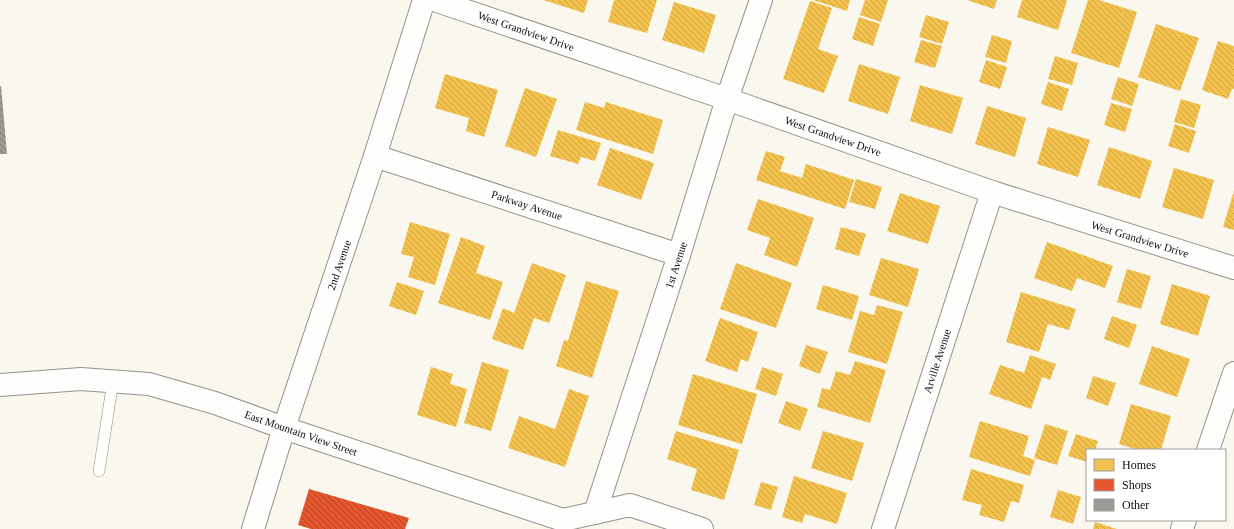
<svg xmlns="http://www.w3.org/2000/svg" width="1234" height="529" viewBox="0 0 1234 529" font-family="'Times New Roman',serif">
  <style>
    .homes { fill: url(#homes-back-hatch) }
    .shops { fill: url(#shops-back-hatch) }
    .building { fill: url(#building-back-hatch) }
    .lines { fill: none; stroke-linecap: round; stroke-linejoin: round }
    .service-casing { stroke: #93928d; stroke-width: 12 }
    .minor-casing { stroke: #93928d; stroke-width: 24 }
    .tertiary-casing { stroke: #93928d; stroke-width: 24 }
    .service { stroke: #fefefc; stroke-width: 11 }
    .minor { stroke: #fefefc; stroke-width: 22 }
    .tertiary { stroke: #fefefc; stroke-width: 22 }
    .labels { text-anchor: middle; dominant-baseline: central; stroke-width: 4; stroke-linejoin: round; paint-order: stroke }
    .street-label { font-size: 11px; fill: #0b0b0b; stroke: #fff }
  </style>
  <defs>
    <pattern id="homes-back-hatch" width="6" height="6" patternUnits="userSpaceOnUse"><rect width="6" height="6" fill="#f2c14e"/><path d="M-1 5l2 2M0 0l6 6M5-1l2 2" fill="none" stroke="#cea443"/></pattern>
    <pattern id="shops-back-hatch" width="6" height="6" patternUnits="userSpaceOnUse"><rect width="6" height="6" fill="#e4572e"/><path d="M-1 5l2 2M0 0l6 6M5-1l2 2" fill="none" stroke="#b74625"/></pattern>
    <pattern id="building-back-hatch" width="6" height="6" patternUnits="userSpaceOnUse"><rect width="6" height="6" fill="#9c9a95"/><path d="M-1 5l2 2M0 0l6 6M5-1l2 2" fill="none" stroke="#7d7c78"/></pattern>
  </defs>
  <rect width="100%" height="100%" fill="#faf8ee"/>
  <g class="homes">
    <polygon points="543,0 588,0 584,13"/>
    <polygon points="614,0 657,0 647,33 608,22"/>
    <polygon points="813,0 850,0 847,11"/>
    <polygon points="865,0 888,0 881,22 860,15"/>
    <polygon points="967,0 997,0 994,9"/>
    <polygon points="1022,0 1067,0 1058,30 1017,17"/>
    <polygon points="1088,0 1099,0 1137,12 1119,68 1071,53"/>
    <polygon points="810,1 832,8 818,49 838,56 824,93 783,79"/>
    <polygon points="674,2 716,15 704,53 662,40"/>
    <polygon points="926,15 949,22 942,44 919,37"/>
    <polygon points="859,17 880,24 873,46 852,39"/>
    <polygon points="1156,24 1199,38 1180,91 1138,77"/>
    <polygon points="992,35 1012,41 1006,63 985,57"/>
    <polygon points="921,40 942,46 935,68 914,62"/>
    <polygon points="1218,41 1234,46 1234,89 1232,89 1228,99 1202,90"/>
    <polygon points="1055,56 1078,63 1072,85 1048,79"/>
    <polygon points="986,60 1007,67 1000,89 979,82"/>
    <polygon points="859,64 900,77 888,114 848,101"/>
    <polygon points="445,74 498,90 484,137 466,131 469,118 435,108"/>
    <polygon points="1118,77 1139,84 1132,106 1111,99"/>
    <polygon points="1048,82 1069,89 1062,111 1041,104"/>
    <polygon points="920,85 963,98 952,134 910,121"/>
    <polygon points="525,88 557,99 536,157 505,146"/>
    <polygon points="1181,99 1201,105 1194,128 1174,122"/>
    <polygon points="585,102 604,108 606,102 663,120 653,154 576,130"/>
    <polygon points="1111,103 1132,109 1125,132 1104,125"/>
    <polygon points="987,106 1026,118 1015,157 975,144"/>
    <polygon points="1175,124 1196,131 1189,153 1168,146"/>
    <polygon points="1048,127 1090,140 1078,177 1037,164"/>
    <polygon points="558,130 601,143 595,161 581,157 578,164 550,156"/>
    <polygon points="1109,147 1152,161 1140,199 1097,185"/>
    <polygon points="610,148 654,163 641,200 597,185"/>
    <polygon points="766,151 785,157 780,171 802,178 806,164 854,180 845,209 756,180"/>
    <polygon points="1174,168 1214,180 1203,219 1162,207"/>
    <polygon points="856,179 882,187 875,209 849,202"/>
    <polygon points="1234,191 1234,230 1223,227"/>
    <polygon points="900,193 940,206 928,244 887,231"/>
    <polygon points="758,199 814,218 797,267 764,255 770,238 747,230"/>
    <polygon points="410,222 450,234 435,285 408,277 414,257 401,254"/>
    <polygon points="841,227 866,234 859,256 835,249"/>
    <polygon points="461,237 485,246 476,273 503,282 490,320 438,303"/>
    <polygon points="1047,242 1113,266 1105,288 1077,278 1072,291 1034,278"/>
    <polygon points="881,258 919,269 908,307 869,295"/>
    <polygon points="532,263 566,275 549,323 534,318 523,350 492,339 503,308 514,313"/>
    <polygon points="736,263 792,283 776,328 720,309"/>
    <polygon points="1127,269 1151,276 1141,309 1117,302"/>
    <polygon points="586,281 619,291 592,378 556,366 564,340 568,341"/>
    <polygon points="397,282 424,291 416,315 389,306"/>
    <polygon points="1172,284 1210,296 1198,336 1160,324"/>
    <polygon points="823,285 859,296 852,320 816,309"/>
    <polygon points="1021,292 1076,309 1069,330 1048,324 1039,352 1006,342"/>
    <polygon points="877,305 903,312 887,364 848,352 860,311 874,315"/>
    <polygon points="1112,316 1137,325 1129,348 1104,339"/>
    <polygon points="720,318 758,332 748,362 741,359 737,372 705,361"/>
    <polygon points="806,345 828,352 820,374 799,366"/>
    <polygon points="1152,346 1190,359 1177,397 1139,384"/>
    <polygon points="1030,355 1056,364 1050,380 1042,377 1031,409 989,394 1000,365 1024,373"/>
    <polygon points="855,361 886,370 870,423 817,407 822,388 830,390 836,371 850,375"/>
    <polygon points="482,362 509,370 491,431 464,423"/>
    <polygon points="431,367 453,374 450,384 467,389 456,427 417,415"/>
    <polygon points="762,367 783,374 776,396 755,389"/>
    <polygon points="693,374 757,394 742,444 678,425"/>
    <polygon points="1093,376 1116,383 1108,406 1086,398"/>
    <polygon points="569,389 589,396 565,467 508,448 519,416 555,429"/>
    <polygon points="786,401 808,409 800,431 778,423"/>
    <polygon points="1131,404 1171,416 1161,450 1138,450 1119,444"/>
    <polygon points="980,421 1029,436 1023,456 1035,460 1030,476 969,457"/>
    <polygon points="1045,424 1068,431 1057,465 1034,458"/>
    <polygon points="676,431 739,450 724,500 691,490 697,469 667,459"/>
    <polygon points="823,431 864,443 852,481 811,468"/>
    <polygon points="1076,434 1098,441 1095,450 1087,450 1087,462 1068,456"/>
    <polygon points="971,469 1024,485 1019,503 1011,501 1004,522 979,515 982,505 962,500"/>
    <polygon points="794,476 847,493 837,524 805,514 802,523 782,517"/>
    <polygon points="761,482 778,487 771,510 754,505"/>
    <polygon points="1058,490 1081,497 1073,524 1050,517"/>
    <polygon points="1095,522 1117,529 1093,529"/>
  </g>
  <polygon class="shops" points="309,489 409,518 405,529 311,529 298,525"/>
  <polygon class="building" points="0,86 1,86 7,154 0,154"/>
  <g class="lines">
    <g class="service-casing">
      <polyline id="service" points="99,471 113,381"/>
    </g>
    <g class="minor-casing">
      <g id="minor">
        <polyline points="434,0 727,99 992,192 1234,268"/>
        <polyline points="375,156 679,255"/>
        <polyline points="1208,450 1234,373"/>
        <polyline points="595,513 679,255 727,99 761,0"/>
        <polyline points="253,529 284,428 375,156 424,0"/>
        <polyline points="883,529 992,192"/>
        <polyline points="1182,529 1185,520"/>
      </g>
    </g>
    <g class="tertiary-casing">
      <polyline id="tertiary" points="0,385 81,379 149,384 215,403 284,428 563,520 630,505 702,529"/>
    </g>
    <use href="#service" class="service"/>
    <use href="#minor" class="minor"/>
    <use href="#tertiary" class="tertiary"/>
  </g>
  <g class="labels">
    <g class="street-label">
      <text transform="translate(526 31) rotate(19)">West Grandview Drive</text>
      <text transform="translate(833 136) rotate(19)">West Grandview Drive</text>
      <text transform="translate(527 205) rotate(18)">Parkway Avenue</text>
      <text transform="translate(1140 239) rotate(17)">West Grandview Drive</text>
      <text transform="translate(339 265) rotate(-71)">2nd Avenue</text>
      <text transform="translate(676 265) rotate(-72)">1st Avenue</text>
      <text transform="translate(937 361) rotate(-72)">Arville Avenue</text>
      <text transform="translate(301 433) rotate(19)">East Mountain View Street</text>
    </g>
  </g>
  <rect x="1086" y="449" width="140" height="72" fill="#ffffff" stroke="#9d9d9d"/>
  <rect x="1094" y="459" width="20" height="12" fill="#f2c14e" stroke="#9d9d9d"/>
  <text x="1122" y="469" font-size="12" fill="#0b0b0b">Homes</text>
  <rect x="1094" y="479" width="20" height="12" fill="#e4572e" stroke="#9d9d9d"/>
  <text x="1122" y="489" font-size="12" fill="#0b0b0b">Shops</text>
  <rect x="1094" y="499" width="20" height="12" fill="#9c9a95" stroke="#9d9d9d"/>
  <text x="1122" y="509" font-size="12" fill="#0b0b0b">Other</text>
</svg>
